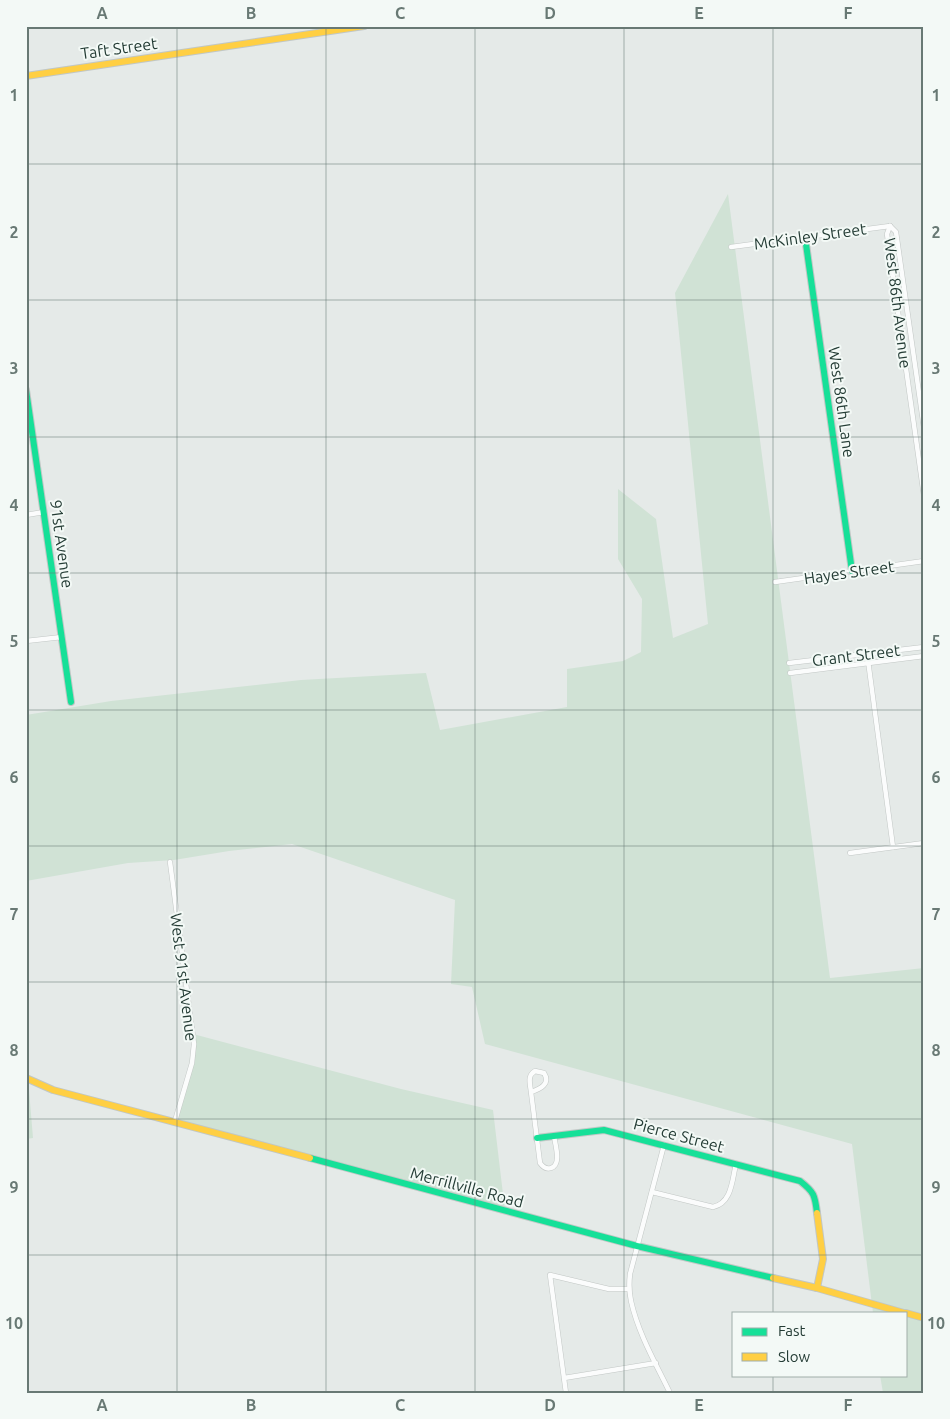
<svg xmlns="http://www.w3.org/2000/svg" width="950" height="1419" viewBox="0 0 950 1419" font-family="Ubuntu,sans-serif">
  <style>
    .green { fill: #d0e2d5 }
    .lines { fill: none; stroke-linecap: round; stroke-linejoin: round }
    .street-casing { stroke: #c2c7c5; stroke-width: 5.5 }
    .fast-casing { stroke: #c1c7c5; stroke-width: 8 }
    .slow-casing { stroke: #c1c7c5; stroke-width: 8 }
    .street { stroke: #fbfcfc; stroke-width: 4.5 }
    .fast { stroke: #16e098; stroke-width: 6 }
    .slow { stroke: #ffcf43; stroke-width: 6 }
    .grid { fill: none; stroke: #687974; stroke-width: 1; stroke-opacity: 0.55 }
    .labels { text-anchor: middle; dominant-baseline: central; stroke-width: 4; stroke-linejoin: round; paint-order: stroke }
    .street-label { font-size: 16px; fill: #243c35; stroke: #f3f9f6 }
    .neatline { fill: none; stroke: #687974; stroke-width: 2 }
    .grid-label { font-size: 16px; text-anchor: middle; font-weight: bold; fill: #687974 }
  </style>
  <rect width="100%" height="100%" fill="#e5eae8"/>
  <g class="green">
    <polygon points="728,194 830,978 924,968 924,1393 883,1393 880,1375 906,1375 906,1313 873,1313 852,1144 485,1044 472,987 451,984 455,900 292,844 229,851 174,860 128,863 26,881 26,715 111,701 301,680 426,673 440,730 567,707 567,669 623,661 641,652 642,599 618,559 618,489 656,519 673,638 708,624 675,293"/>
    <polygon points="193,1034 401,1089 493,1110 505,1211 175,1121 192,1063"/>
    <polygon points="26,1088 29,1090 33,1138 26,1139"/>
  </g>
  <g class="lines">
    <g class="street-casing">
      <g id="street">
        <polyline points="924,193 924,201"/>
        <polyline points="890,226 887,234 924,496"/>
        <polyline points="890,226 896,232 924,428"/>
        <polyline points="731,247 890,226"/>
        <polyline points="26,515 44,512"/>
        <polyline points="775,582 924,561"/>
        <polyline points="26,641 62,637"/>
        <polyline points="867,653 893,847"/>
        <polyline points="789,663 924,647"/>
        <polyline points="790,673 924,656"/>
        <polyline points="850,853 924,843"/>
        <polyline points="170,862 194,1044 192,1063 175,1121"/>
        <path d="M 531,1092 C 530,1083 527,1076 535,1071 L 544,1073 C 551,1084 540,1089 531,1092 L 540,1163 C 543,1167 546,1170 551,1168 C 562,1165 555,1144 554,1136"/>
        <path d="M 664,1145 L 630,1274 C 629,1283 629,1292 631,1301 C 638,1333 656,1364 670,1393"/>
        <path d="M 652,1192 L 713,1207 C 732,1203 732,1180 736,1164"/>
        <polyline points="564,1378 656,1363"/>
        <polyline points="566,1393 550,1275 609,1289 629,1289"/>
      </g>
    </g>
    <g class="fast-casing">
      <g id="fast">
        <polyline points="805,237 852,571"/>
        <polyline points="26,390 71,702"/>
        <path d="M 537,1138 L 604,1130 L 800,1181 C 814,1192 815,1195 817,1213"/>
        <polyline points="310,1158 637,1246 773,1278"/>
      </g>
    </g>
    <g class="slow-casing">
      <g id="slow">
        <polyline points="26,76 364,26"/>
        <polyline points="26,1078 53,1090 310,1158"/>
        <polyline points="773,1278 817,1288 904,1313"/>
        <polyline points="817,1288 823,1259 817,1213"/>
        <polyline points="906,1313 924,1318"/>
      </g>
    </g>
    <use href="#street" class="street"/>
    <use href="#fast" class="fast"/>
    <use href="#slow" class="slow"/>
  </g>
  <path class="grid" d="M 177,26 L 177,1393M 326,26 L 326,1393M 475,26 L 475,1393M 624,26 L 624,1393M 773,26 L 773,1313M 26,164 L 924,164M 26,300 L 924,300M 26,437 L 924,437M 26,573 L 924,573M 26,710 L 924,710M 26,846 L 924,846M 26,982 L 924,982M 26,1119 L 924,1119M 26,1255 L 924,1255M 773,1375 L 773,1393"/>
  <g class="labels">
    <g class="street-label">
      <text transform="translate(119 48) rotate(-8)">Taft Street</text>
      <text transform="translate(810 236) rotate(-8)">McKinley Street</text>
      <text transform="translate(898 303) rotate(83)">West 86th Avenue</text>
      <text transform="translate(842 402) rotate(82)">West 86th Lane</text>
      <text transform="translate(62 544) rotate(82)">91st Avenue</text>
      <text transform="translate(849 572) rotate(-8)">Hayes Street</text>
      <text transform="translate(856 655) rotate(-7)">Grant Street</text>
      <text transform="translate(184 977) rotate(83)">West 91st Avenue</text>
      <text transform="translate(679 1135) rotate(15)">Pierce Street</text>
      <text transform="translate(467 1187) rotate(15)">Merrillville Road</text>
    </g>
  </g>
  <rect width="950" height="1419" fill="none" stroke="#f3f9f6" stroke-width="55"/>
  <rect x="732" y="1312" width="175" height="65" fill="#f3f9f6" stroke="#a0ada9"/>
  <rect x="742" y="1328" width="25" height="8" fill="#16e098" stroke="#a0ada9"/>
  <text x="778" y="1336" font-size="15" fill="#243c35">Fast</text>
  <rect x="742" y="1353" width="25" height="8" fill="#ffcf43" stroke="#a0ada9"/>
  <text x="778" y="1362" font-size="15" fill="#243c35">Slow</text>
  <rect x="28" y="28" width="894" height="1364" class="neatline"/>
  <g class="grid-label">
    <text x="102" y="19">A</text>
    <text x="251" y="19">B</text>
    <text x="400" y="19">C</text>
    <text x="550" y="19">D</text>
    <text x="699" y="19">E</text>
    <text x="848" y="19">F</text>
    <text x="14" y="101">1</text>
    <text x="936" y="101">1</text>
    <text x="14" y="238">2</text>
    <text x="936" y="238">2</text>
    <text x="14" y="374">3</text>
    <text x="936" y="374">3</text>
    <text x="14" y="511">4</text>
    <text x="936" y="511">4</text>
    <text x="14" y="647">5</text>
    <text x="936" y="647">5</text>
    <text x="14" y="783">6</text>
    <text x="936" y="783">6</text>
    <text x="14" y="920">7</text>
    <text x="936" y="920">7</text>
    <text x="14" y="1056">8</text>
    <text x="936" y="1056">8</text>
    <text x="14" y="1193">9</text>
    <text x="936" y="1193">9</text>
    <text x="14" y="1329">10</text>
    <text x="936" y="1329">10</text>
    <text x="102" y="1411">A</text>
    <text x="251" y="1411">B</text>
    <text x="400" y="1411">C</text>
    <text x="550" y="1411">D</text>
    <text x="699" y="1411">E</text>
    <text x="848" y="1411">F</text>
  </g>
</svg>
